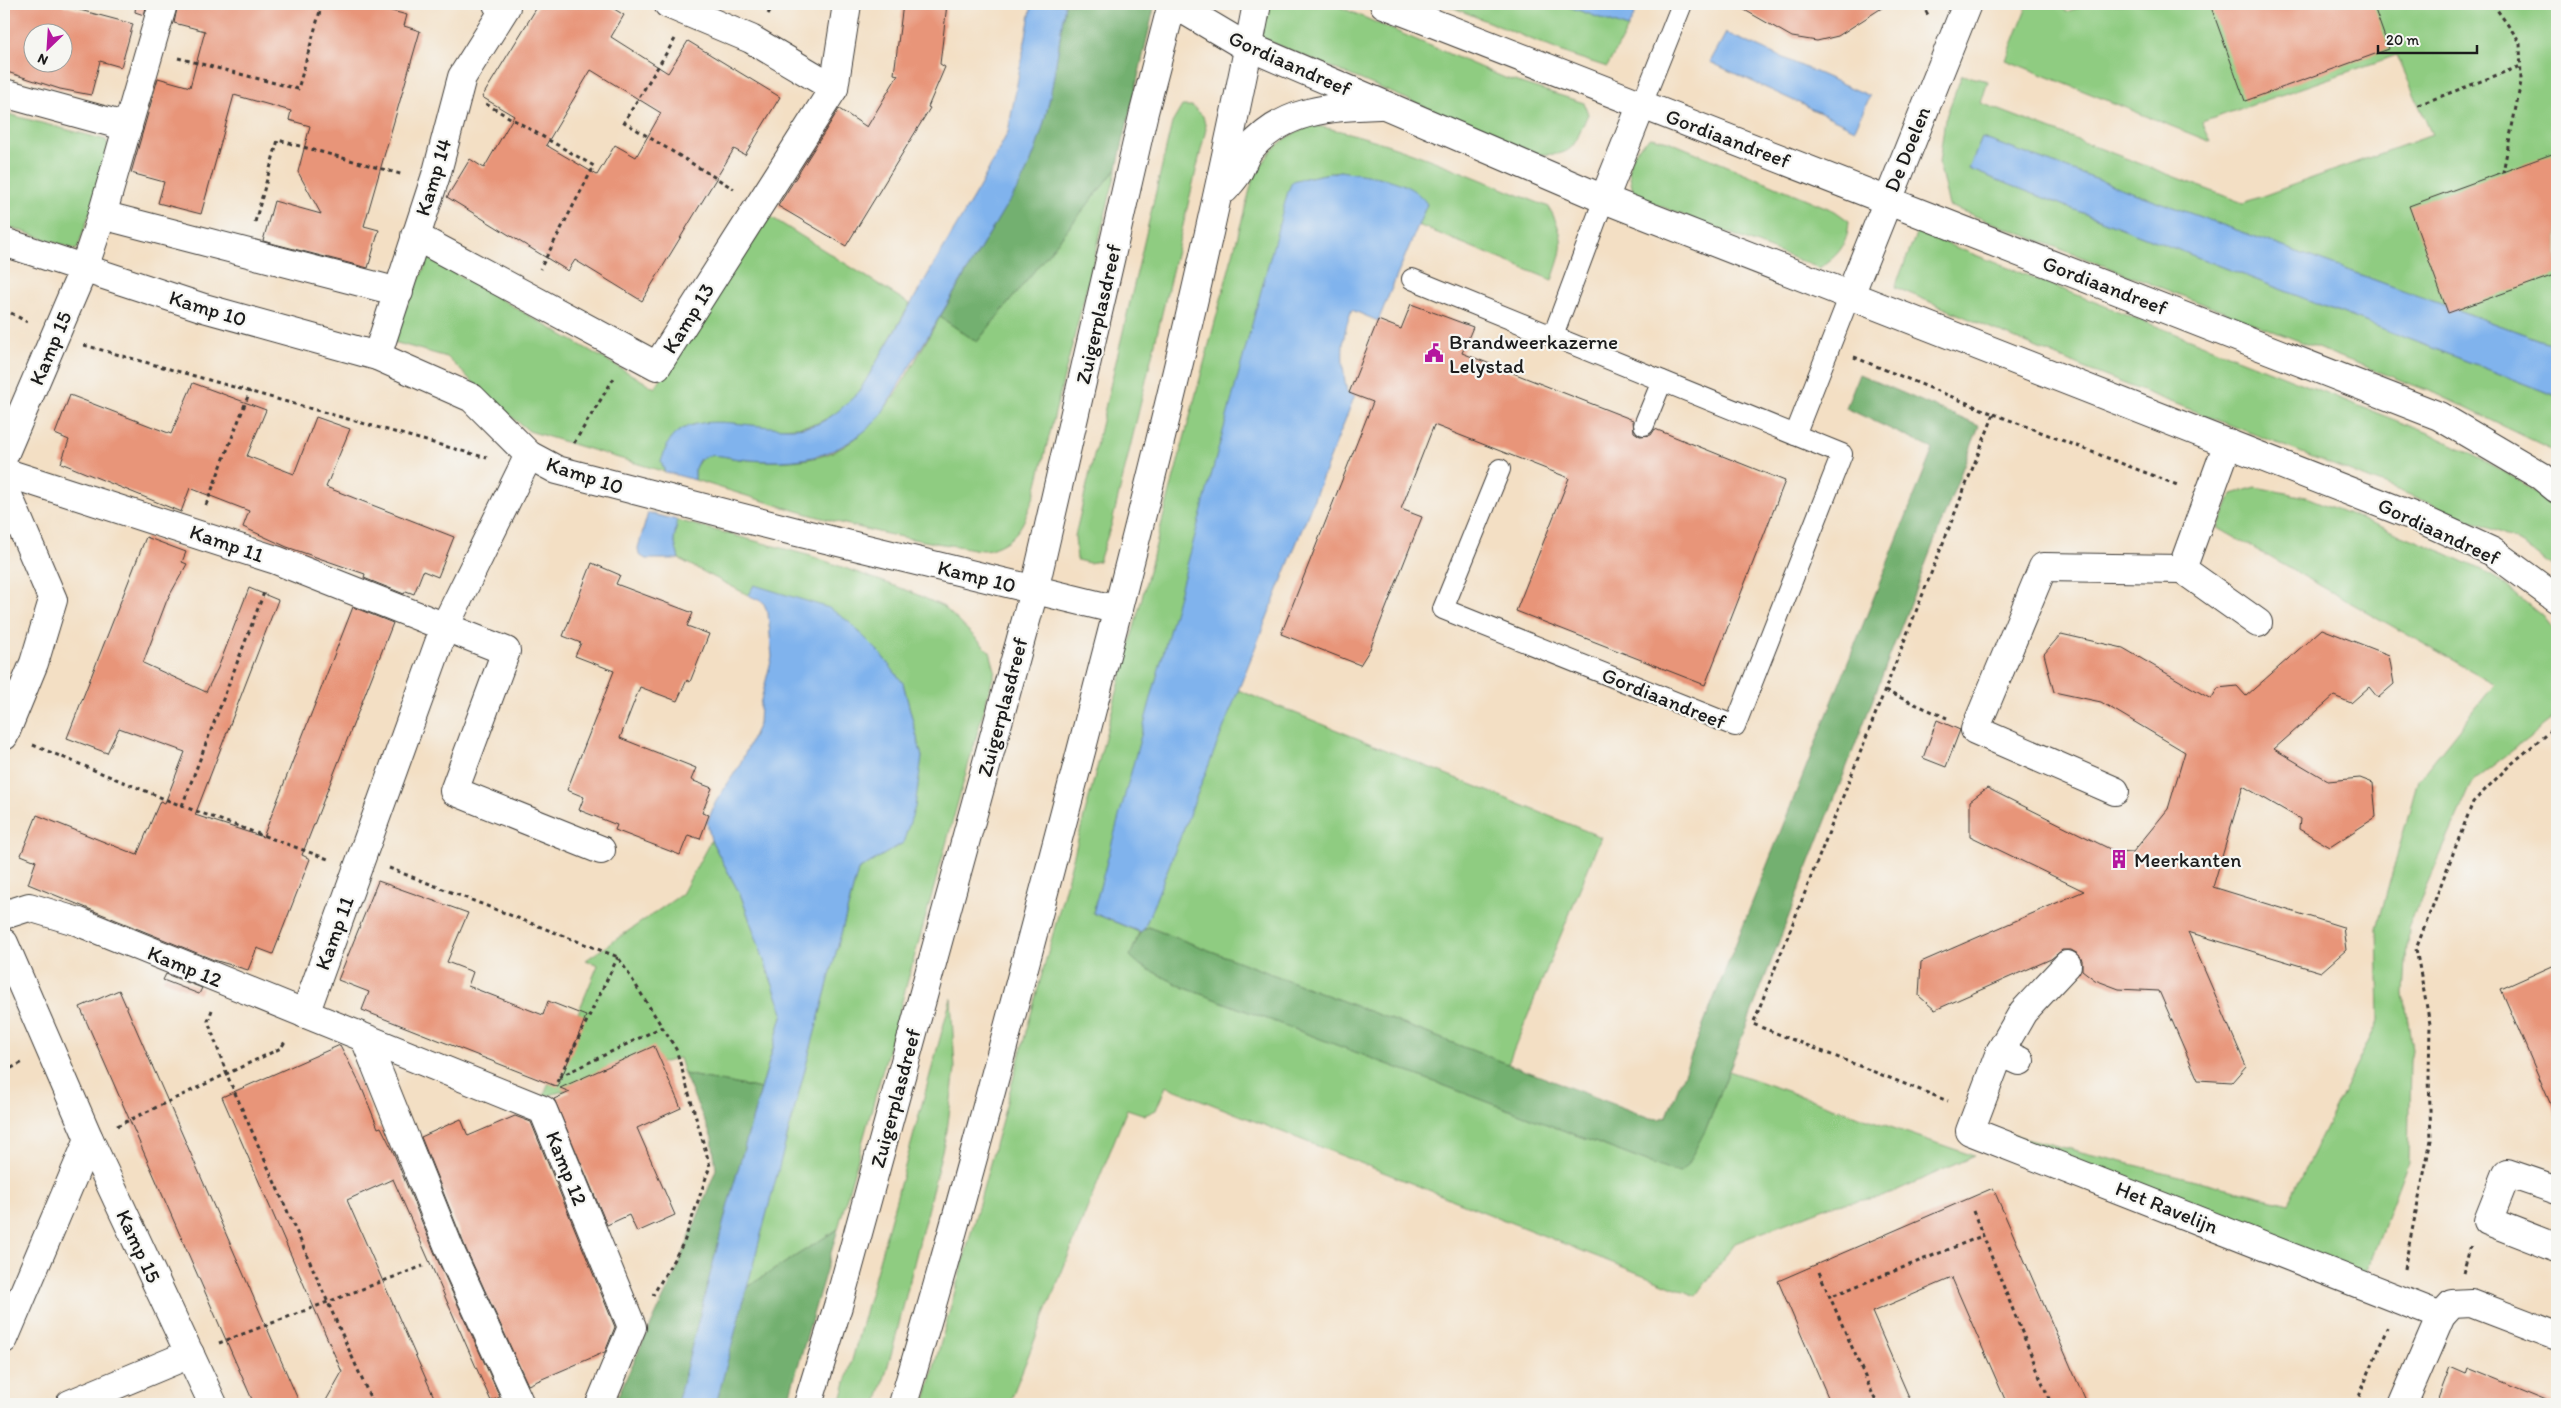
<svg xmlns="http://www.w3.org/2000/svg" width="2561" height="1408" viewBox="0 0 2561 1408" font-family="Itim,sans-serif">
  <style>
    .green { fill: #8fcc81; stroke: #56744e }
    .forest { fill: #73b06f; stroke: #486646 }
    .water { fill: #80b3ed; stroke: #4e6884 }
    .building { fill: #e89579; fill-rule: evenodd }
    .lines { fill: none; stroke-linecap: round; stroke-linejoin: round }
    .lane-casing { stroke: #3c3935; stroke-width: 22 }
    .street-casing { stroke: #3c3935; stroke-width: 30 }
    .secondary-casing { stroke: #3c3935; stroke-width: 30 }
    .path { stroke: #3c3935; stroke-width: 3; stroke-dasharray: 4 4; stroke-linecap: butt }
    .lane { stroke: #fff; stroke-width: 20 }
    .street { stroke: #fff; stroke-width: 28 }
    .secondary { stroke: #fff; stroke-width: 28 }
    .labels { text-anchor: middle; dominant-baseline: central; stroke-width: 4.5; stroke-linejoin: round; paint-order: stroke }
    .street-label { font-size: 21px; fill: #1c1c1c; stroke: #f6f6f2 }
    .poi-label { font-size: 21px; fill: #1c1c1c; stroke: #f6f6f2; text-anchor: start }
  </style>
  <rect width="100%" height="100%" fill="#f6f6f2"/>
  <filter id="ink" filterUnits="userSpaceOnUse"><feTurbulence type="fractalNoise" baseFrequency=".02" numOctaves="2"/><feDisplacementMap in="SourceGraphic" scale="10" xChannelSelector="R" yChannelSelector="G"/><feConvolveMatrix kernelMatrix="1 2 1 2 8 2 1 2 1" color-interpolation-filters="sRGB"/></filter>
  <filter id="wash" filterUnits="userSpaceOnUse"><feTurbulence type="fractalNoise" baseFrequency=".0096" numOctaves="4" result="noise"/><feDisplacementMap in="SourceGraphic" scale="20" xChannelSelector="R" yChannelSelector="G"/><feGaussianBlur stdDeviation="1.12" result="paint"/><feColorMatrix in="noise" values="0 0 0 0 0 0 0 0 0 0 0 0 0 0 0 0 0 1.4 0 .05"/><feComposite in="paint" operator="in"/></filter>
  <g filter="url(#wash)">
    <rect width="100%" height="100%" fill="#f3dfc4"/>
    <g class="green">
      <path d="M 1264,4 L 1333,4 L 1505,78 L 1584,103 L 1588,114 C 1573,146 1576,157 1537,154 L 1257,36 Z"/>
      <polygon points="1444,4 1561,4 1628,28 1607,67 1570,55"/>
      <polygon points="2028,4 2062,4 2066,12 2089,4 2555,4 2557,11 2557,346 1982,138 1969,169 2557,396 2557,452 2439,395 1949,206 1939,163 1945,119 1962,75 1988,81 1981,103 2243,203 2432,135 2397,55 2202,122 2211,142 2006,60"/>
      <polygon points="1182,106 1192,106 1203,116 1206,129 1112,523 1099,561 1089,563 1077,560 1075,536 1172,123"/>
      <polygon points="4,113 106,140 111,152 77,250 4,225"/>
      <path d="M 1311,125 C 1393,139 1471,177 1549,207 C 1566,240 1564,246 1552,280 L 1418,225 L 1427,204 L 1340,171 L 1296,180 L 1093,913 L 1139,932 L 1131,956 L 1140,965 L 1185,988 L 1666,1169 L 1707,1127 L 1729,1071 L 1974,1156 L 1882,1197 L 1832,1205 L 1735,1243 L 1696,1296 L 1166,1086 L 1156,1110 L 1145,1115 L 1127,1109 L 1009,1404 L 924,1404 L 1054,930 L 1252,182 C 1270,149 1276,142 1311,125 Z"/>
      <path d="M 1651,137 L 1668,141 L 1835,211 L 1849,221 C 1847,246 1839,255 1819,268 L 1634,196 C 1627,164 1624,158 1651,137 Z"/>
      <path d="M 1117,168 L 1034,496 C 1024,522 1019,540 990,549 C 981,552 966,547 957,546 C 868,535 780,506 695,480 L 695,468 C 698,463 700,459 705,457 C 716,452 727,458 739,459 C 768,462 805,464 833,452 C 885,429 912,364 940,317 L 977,342 Z"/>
      <polygon points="763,212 910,304 859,392 839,412 816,424 798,427 776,428 726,423 661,462 665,472 529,431 489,398 447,357 390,341 429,258 655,388"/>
      <path d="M 1917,232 L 2433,435 C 2476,456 2521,477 2557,509 L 2557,571 L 2532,551 L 2501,533 L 2400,491 L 2086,369 L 1895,287 Z"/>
      <polygon points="2256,487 2306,497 2441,551 2492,575 2542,616 2557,635 2557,716 2473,781 2408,928 2404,994 2412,1050 2410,1060 2408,1162 2364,1278 1997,1131 2288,1203 2379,1020 2377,928 2418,780 2495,684 2218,528 2232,494"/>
      <polygon points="677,520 811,556 909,591 944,607 990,652 995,670 838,1229 747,1287 858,870 903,843 922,757 903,683 754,585 748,595 679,559 674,540"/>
      <polygon points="1238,690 1601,837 1508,1064 1148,927 1144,929"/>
      <polygon points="711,840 741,896 783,1013 761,1089 684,1074 679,1058 543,1097 598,965 586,960 682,894"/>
      <polygon points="951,998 955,1069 947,1131 894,1344 877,1404 840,1404"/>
    </g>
    <g class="forest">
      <path d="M 1065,4 L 1155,4 L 1117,168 L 977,342 L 940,317 L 1004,209 C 1048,151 1054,73 1065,4 Z"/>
      <polygon points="1859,374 1979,426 1707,1127 1687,1165 1680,1172 1666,1169 1185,988 1140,965 1130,956 1140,932 1148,927 1650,1118 1659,1119 1667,1116 1933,449 1846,408"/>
      <polygon points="684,1074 761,1089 729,1201 677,1404 614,1404 678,1267 716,1169 712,1138"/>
      <polygon points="838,1229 787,1404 716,1404 747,1287"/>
    </g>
    <g class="water">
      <path d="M 1032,4 L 1065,4 C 1054,73 1048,151 1004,209 L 879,418 C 837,460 797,465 740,459 C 726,458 713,451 699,460 L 695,468 L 695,480 L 665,472 L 661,462 C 664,453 667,442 674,435 C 706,405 775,439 817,424 C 834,417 846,404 859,392 L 980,186 L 1008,132 Z"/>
      <polygon points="1561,4 1640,4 1628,28"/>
      <polygon points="1726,33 1870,96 1855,129 1710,62"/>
      <polygon points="1982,138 2557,346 2557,396 1969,169"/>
      <path d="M 1340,171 C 1369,176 1409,177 1427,204 L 1378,321 L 1352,310 C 1340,338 1341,363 1347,392 L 1355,395 L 1144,929 L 1140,932 L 1093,913 L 1288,191 L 1292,182 L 1296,180 Z"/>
      <polygon points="648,513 677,520 674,540 679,559 646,559 639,555 638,548"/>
      <polygon points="754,585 829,608 848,621 879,652 903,683 922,757 915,807 903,843 858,870 716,1404 677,1404 729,1201 783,1013 741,896 711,840 707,823 715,803 739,766 759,724 760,704 772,657 768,613 763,602 748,595"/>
    </g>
    <g id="blocks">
      <g class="building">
        <path d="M 4,4 L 57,4 L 133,24 L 121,67 L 100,61 L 91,95 L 60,89 L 4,71 ZM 32,32 L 62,32 L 62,62 L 32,62 Z"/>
        <polygon points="136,4 147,4 144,15 135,12"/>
        <polygon points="178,4 377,4 377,7 407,15 404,26 420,31 364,226 379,230 368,268 263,241 274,201 321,214 298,172 310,126 289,120 291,111 234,95 201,214 158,203 164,182 131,173 158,78 190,87 205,31 174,23"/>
        <path d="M 539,4 L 606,4 L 624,15 L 611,37 L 668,73 L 688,41 L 780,97 L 745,155 L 734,149 L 642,301 L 575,260 L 568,271 L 447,197 L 470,159 L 484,168 L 514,116 L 482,97 ZM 591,70 L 661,113 L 636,157 L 615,145 L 597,175 L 546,145 Z"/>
        <polygon points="903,4 947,4 940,64 945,67 928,107 930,108 846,246 778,206 839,109 867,127 898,75 894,74"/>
        <polygon points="1734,4 1888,4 1838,36 1817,41 1792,37"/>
        <polygon points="2210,4 2373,4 2389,49 2245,101"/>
        <polygon points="2552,154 2557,170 2557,274 2448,313 2409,206"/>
        <polygon points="1411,304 1473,327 1462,353 1633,420 1634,432 1640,436 1651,435 1655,429 1785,481 1705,685 1516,611 1569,478 1434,425 1401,509 1422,517 1370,649 1360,665 1281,634 1373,402 1349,393 1378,320 1401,329"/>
        <polygon points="193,383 266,410 247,456 294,474 316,417 350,429 326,487 454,537 438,577 423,571 414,594 406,591 404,594 364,578 365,574 287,547 243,527 249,511 190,488 181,512 61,463 69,440 55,434 70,395 171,434"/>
        <polygon points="146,537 186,552 182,562 187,564 167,600 143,663 206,692 218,668 249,588 278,600 195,815 263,837 353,607 393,623 302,855 310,859 273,954 257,948 248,970 214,960 28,884 36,861 21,855 37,815 137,855 160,801 165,803 185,752 119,728 107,753 67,738"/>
        <polygon points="592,563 620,575 616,584 693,613 687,626 709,634 690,682 687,680 677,701 640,687 620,738 696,768 691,780 712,788 702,813 709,815 700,839 688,835 680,855 615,830 617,825 579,810 584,797 567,790 614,671 575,656 581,643 563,636"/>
        <polygon points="2322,629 2389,655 2394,684 2378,698 2369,687 2351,703 2334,696 2274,749 2328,781 2360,778 2373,783 2376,817 2330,847 2299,829 2300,819 2243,786 2213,887 2343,927 2346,950 2321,972 2188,932 2246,1066 2232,1082 2198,1080 2159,991 2119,989 2095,980 2082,970 2082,960 2078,954 2071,950 2062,950 2051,959 1935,1010 1919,996 1921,962 2084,891 1970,836 1970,801 1987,788 2114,851 2133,852 2168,809 2185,752 2101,702 2054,692 2044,654 2061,634 2123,648 2211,699 2218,688 2237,686 2246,696"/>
        <polygon points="1937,720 1960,730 1946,767 1923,758"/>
        <polygon points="378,881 468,913 447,962 473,972 468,986 543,1015 548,1001 586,1016 558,1087 362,1010 369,992 338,980"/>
        <polygon points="2557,964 2557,1119 2501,989"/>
        <polygon points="166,974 202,988 199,994 163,980"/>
        <polygon points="119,990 240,1266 300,1404 254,1404 113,1082 80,1007"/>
        <polygon points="340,1045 361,1086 378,1128 381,1127 392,1149 438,1261 500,1397 491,1401 393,1179 347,1200 437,1404 324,1404 342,1372 222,1097"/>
        <polygon points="654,1046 681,1108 637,1128 675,1215 637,1232 629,1215 607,1225 554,1099 570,1092 560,1088"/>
        <polygon points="515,1116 531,1122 615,1327 605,1352 528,1385 466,1249 421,1137 461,1119 468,1136"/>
        <polygon points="1993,1188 2087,1404 2007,1404 1952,1278 1872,1312 1912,1404 1831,1404 1778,1281"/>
        <polygon points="2450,1367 2466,1374 2468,1368 2556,1404 2436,1404"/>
      </g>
    </g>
  </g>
  <g filter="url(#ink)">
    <use href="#blocks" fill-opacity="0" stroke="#3c3935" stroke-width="1"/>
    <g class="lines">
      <g class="lane-casing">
        <g id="lane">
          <polyline points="1642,104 1682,4"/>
          <polyline points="1412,279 1842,454 1735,726 1443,609 1500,469"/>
          <polyline points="1553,336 1604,199"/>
          <polyline points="1644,425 1662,381"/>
          <polyline points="1795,435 1850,295"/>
        </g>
      </g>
      <g class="street-casing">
        <g id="street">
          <polyline points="668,4 751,39 834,88"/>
          <polyline points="4,93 128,127"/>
          <polyline points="1604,199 1642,104"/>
          <polyline points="102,215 399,292"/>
          <polyline points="415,236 657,366 834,88 847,4"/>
          <polyline points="4,242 204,308 377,356 472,398 529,455 557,470 793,531 1118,610"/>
          <polyline points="1850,295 1967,4"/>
          <polyline points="377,356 437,172 462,77 506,7 497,4"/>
          <polyline points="2228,443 2182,569 2258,623"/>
          <polyline points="4,455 84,268 102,215 163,4"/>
          <polyline points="4,472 276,560 506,651 454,791 601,850"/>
          <polyline points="4,486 53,600 34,663 4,736"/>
          <polyline points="2115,791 1975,730 2043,567 2182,569"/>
          <polyline points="4,915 29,907 79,922 543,1110 632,1327 600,1404"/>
          <polyline points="4,943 89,1139 213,1404"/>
          <polyline points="305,1014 445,626 529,455"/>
          <polyline points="365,1039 452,1255 520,1404"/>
          <polyline points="2000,1052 2023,1012 2067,965"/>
          <polyline points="2020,1061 2000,1052 1970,1131 2441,1316"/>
          <polyline points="2557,1190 2507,1173 2488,1221 2557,1248"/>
          <polyline points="4,1339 89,1139"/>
          <polyline points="70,1404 190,1354"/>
          <polyline points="2403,1404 2441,1316 2452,1304 2471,1303 2557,1336"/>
        </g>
      </g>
      <g class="secondary-casing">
        <g id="secondary">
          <polyline points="1174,4 1238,42 1604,199 2423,520 2493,552 2557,599"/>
          <polyline points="1384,4 2439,416 2541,476 2557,489"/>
          <path d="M 1225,189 C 1229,184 1234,179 1237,174 C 1242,166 1244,157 1249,150 C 1283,109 1330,107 1379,105"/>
          <polyline points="808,1404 838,1306 1034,591 1144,112 1172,4"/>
          <path d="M 903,1404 C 961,1209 1012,1013 1064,816 C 1135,547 1204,277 1257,4"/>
        </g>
      </g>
      <g class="path">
        <polyline points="1922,4 1929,17"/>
        <polyline points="2493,4 2520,42 2521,82 2503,172"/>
        <polyline points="768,14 774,4"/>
        <polyline points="675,39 624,122 734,189"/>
        <polyline points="178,58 298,89 322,4"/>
        <polyline points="486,104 594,166 540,269"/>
        <polyline points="2418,105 2521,66"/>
        <polyline points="255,222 278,140 404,175"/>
        <polyline points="4,309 27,322"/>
        <polyline points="84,345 487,458"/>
        <polyline points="1854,357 1994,414 1753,1024 1948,1101"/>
        <polyline points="1994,414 2180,486"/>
        <polyline points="574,443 614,378"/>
        <polyline points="206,505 250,391"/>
        <polyline points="1885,691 1947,718"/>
        <polyline points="33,745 182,806 328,859"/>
        <polyline points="182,806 265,590"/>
        <polyline points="389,868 618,957 676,1049 710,1166 684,1242 653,1295"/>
        <polyline points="212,1010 208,1021 227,1075 373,1404"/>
        <polyline points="4,1072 23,1062"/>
        <polyline points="559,1077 662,1027"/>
        <polyline points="557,1082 618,957"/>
        <polyline points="117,1126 281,1048 286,1040"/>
        <polyline points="1973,1211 2051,1404"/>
        <polyline points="2404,1269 2431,1140 2429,1077 2430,1024 2416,949 2473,802 2508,767 2557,725"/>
        <polyline points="1819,1272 1877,1404"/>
        <polyline points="2463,1273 2471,1245"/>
        <polyline points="1834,1295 1982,1236"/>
        <polyline points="219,1343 423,1266"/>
        <polyline points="2356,1404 2387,1328"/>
      </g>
      <use href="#lane" class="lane"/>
      <use href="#street" class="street"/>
      <use href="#secondary" class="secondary"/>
    </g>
  </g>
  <defs>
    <g id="civic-bare" transform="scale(1.5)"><path d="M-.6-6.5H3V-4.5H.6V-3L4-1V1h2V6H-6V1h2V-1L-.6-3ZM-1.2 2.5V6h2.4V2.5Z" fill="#b5179e" stroke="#f6f6f2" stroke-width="2.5" paint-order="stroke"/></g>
    <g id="building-bare" transform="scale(1.5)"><path d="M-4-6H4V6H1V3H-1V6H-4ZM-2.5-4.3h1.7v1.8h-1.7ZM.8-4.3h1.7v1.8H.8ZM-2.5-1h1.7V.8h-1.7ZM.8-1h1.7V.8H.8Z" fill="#b5179e" stroke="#f6f6f2" stroke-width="2.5" paint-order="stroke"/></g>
  </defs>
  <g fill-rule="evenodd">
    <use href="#civic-bare" x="1434" y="353"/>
    <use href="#building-bare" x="2119" y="859"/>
  </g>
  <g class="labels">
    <g class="street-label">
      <text transform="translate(1290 63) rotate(24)">Gordiaandreef</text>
      <text transform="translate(1728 138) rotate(21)">Gordiaandreef</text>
      <text transform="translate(1907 149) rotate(-68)">De Doelen</text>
      <text transform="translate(433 177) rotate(-73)">Kamp 14</text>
      <text transform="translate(2105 285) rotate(21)">Gordiaandreef</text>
      <text transform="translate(208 308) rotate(17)">Kamp 10</text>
      <text transform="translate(1098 314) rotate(-77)">Zuigerplasdreef</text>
      <text transform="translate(688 318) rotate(-58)">Kamp 13</text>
      <text transform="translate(50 348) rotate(-67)">Kamp 15</text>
      <text transform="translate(585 475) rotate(18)">Kamp 10</text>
      <text transform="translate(2439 531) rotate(25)">Gordiaandreef</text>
      <text transform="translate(227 543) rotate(19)">Kamp 11</text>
      <text transform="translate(977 576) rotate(14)">Kamp 10</text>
      <text transform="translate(1664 698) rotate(22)">Gordiaandreef</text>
      <text transform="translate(1002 707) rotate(-75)">Zuigerplasdreef</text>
      <text transform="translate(334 933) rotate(-70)">Kamp 11</text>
      <text transform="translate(185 966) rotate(22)">Kamp 12</text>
      <text transform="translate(895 1098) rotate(-75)">Zuigerplasdreef</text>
      <text transform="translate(567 1168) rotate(68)">Kamp 12</text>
      <text transform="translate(2167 1207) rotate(22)">Het Ravelijn</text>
      <text transform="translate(139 1246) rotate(65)">Kamp 15</text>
    </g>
    <g class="poi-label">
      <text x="1449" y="341">Brandweerkazerne<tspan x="1449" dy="24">Lelystad</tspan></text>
      <text x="2134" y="859">Meerkanten</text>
    </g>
  </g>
  <rect width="2561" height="1408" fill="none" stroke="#f6f6f2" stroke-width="20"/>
  <g transform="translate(48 48) rotate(205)"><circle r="24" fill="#f6f6f2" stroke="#9f9f9c"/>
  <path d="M0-4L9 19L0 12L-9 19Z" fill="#b5179e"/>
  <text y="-8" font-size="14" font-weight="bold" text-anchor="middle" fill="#1c1c1c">N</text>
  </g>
  <path d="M2378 45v8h99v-8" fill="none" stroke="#1c1c1c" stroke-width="2.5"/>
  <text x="2386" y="45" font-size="15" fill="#1c1c1c" stroke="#f6f6f2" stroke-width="4" paint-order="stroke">20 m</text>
</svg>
